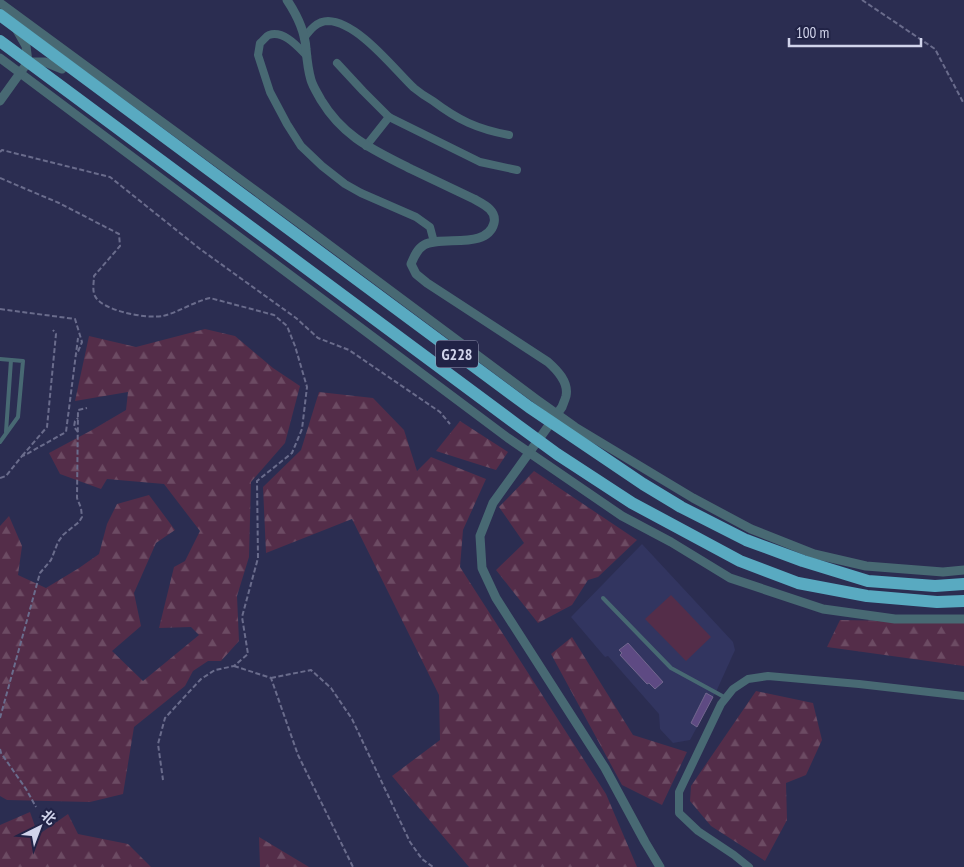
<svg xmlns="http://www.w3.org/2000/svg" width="964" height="867" viewBox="0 0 964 867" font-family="'PT Sans Narrow','Noto Sans SC',sans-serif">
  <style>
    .built { fill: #323560 }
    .grass { fill: #542d49 }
    .forest { fill: url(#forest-firs) }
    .building { fill: #5e4a83; stroke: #72668e }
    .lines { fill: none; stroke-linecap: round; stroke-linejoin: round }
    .path { stroke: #6a6c8c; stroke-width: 2; stroke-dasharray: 5 2.5; stroke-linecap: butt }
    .service { stroke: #486973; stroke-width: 4 }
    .minor { stroke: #486973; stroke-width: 8 }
    .tertiary { stroke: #486973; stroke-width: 9 }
    .trunk { stroke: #59aac1; stroke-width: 12 }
    .labels { text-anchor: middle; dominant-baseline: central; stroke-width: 4.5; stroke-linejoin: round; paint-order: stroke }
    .shield { fill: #212346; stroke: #9c9fba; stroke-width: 1 }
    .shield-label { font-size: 16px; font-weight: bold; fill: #d1d4eb }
  </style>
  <defs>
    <pattern id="forest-firs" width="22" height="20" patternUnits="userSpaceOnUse" patternTransform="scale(1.25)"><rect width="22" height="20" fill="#542d49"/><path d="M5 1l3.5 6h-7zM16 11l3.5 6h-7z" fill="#6c4b63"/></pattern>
  </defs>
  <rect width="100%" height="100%" fill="#2b2d51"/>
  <polygon class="built" points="642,544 733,642 735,650 716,692 690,740 673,743 660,729 659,714 608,656 605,657 571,617"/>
  <polygon class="grass" points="671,595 711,637 686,661 645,619"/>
  <g class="forest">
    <polygon points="205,329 235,336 273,368 300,386 285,443 251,482 249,557 237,596 239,641 221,661 208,661 193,671 185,686 134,727 123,794 90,802 7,800 0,796 0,526 9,516 22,546 18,575 46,588 79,568 99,554 107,524 117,504 149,495 175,530 156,543 134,593 141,626 112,651 143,681 199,635 191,627 159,628 174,567 185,561 200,531 164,484 107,479 101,489 60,474 49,453 92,430 126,410 128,392 75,401 89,336 136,347"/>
    <polygon points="319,392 373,398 404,430 417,471 431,457 486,479 463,530 460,567 606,794 637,867 469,867 392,776 440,740 439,695 352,519 266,553 263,487 301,450"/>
    <polygon points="460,421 508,452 496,470 436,451"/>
    <polygon points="534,471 637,540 598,577 588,580 572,605 538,623 496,570 524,543 499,507"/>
    <polygon points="840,620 964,622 964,666 827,647"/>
    <polygon points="572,637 633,735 687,752 662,805 622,785 551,654"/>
    <polygon points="756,691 813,703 822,740 806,775 786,783 787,820 765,861 711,826 690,801 691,786"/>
    <polygon points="30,812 38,835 68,814 78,834 128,844 151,867 0,867 0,825"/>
    <polygon points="259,837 309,867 260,867"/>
  </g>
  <g class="building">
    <polygon points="628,643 663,682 655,689 649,683 647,684 620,655 622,653 619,650"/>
    <polygon points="706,693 713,697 697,727 691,723"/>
  </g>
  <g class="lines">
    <g class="path">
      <polyline points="862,0 935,49 964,104"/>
      <polyline points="0,152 2,150 110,177 200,249 296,318 318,338 349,350 440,412 450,424"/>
      <path d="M 0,178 L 59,203 L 119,234 L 120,246 L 94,276 C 94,282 92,290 95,296 C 102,311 147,319 163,316 C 179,312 193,302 210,298 L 274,315 L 287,326 L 295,346 L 307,387 L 302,429 L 292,453 L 257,481 L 258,558 L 242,617 L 248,654 L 234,666 L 215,670 L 201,679 L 165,718 L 158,744 L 163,780"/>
      <polyline points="0,309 75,319 82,342 77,354"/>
      <polyline points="78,432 74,427 75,421 78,418"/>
      <polyline points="22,456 47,427 56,334 53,330"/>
      <polyline points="0,478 6,476 22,456 25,455 66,432 78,338"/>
      <polyline points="234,666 271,678 298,755 353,867"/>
      <polyline points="271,678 311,670 331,688 352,719 410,842 422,859 433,867"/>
      <polyline points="0,718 40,573 51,560 58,542 63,535 79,522 82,517 81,508 77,498 78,410 87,408"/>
      <polyline points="0,749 1,753 26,789 36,807"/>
    </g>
    <g class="service">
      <polyline points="0,359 23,361 18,417 0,442"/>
      <polyline points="6,432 11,360"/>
      <polyline points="603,598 671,668 726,698"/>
    </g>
    <g class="minor">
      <path d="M 304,38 C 310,30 317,21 328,21 C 358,22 393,68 414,88 C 420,93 426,97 433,101 C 458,120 477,129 509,135"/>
      <path d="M 307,56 C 298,47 284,30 269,35 C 266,36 263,41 260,43 L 258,55 L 270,92 L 287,124 L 301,146 L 322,166 L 345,184 L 361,193 L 416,217 L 430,227 L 434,242"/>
      <polyline points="337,63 363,91 389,117 480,162 517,170"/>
      <polyline points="366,146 389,117"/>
      <polyline points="749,867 734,855 698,831 679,813 679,792 721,704 733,689 748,679 768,676 859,684 964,696"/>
    </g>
    <g class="tertiary">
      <path d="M 287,0 C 297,15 305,31 306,49 C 307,60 308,70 311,80 C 313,87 318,94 321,100 C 344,138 374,150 411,169 C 432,179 453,189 474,199 C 483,204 497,210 494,223 C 487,250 442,235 424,245 C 417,249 414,257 411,264 L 416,274 L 427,283 L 548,362 C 557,370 569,382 566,396 C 565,400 563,404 562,407 L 493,503 L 480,536 L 482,568 L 496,598 L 605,768 L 645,842 L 660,867"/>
      <polyline points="0,3 305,227 536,399 575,427 693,498 751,529 814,554 866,566 943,572 964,570"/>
      <polyline points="0,58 508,438 622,516 671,542 730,578 823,609 895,619 964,619"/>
      <polyline points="28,62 45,62 62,69"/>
      <polyline points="0,101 28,62 26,46 17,30"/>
    </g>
    <g class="trunk">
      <polyline points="0,15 529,407 643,484 681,507 746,540 803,561 868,581 935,586 964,584"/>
      <polyline points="0,41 516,424 557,454 632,503 740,561 798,583 867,596 937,602 964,601"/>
    </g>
  </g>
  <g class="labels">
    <rect class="shield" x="436" y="340.5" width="42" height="27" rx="4"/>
    <g class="shield-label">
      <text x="457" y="354">G228</text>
    </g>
  </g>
  <g transform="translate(40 827) rotate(42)" stroke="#212346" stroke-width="4" paint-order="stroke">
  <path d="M0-4L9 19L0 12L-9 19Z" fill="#d1d4eb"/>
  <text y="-8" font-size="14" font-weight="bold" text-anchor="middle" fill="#d1d4eb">北</text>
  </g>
  <path d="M789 38v8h132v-8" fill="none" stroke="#d1d4eb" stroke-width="2.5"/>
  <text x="796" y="38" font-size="15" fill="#d1d4eb" stroke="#212346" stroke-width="4" paint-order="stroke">100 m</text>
</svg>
